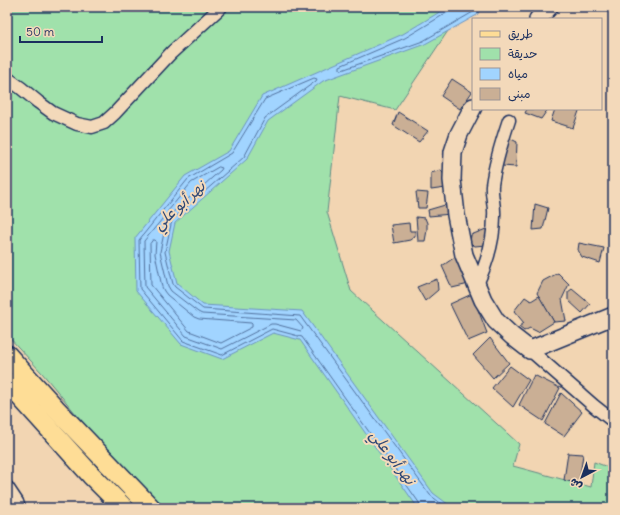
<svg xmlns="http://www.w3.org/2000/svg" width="620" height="515" viewBox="0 0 620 515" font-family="Delius,'Playpen Sans Arabic',sans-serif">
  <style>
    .green { fill: #a0e1ab; stroke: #5e8884 }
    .water { fill: #a1d4ff; stroke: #6b92bf }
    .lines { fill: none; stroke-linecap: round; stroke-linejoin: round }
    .shore { stroke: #51719e; stroke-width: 1 }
    .building { fill: #caaf95; stroke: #1b2f5e }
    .street-casing { stroke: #1b2f5e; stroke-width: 15 }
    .secondary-casing { stroke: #1b2f5e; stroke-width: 20 }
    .primary-casing { stroke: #1b2f5e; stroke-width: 22 }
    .street { stroke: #f3d9ba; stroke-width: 12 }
    .secondary { stroke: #f3d9ba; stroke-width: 17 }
    .primary { stroke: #fedd96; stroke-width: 19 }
    .labels { text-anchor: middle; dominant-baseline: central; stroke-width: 4; stroke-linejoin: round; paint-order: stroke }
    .water-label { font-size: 15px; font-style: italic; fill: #2f4876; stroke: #f3d9ba }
  </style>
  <rect width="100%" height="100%" fill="#f2d5b2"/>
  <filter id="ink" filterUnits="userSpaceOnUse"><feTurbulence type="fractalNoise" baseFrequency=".025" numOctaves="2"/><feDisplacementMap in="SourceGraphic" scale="8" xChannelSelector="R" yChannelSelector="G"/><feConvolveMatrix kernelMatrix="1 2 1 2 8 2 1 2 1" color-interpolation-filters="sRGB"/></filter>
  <g filter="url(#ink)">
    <polygon class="green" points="7,7 464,7 395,110 340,96 327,212 351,291 519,444 513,466 591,487 594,462 613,469 613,508 154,508 42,373 7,335"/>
    <polygon class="water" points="448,7 482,7 477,15 425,44 323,81 268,121 247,159 175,223 169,251 177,283 203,305 302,311 433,493 453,508 418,508 300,340 273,333 222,359 181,344 136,291 135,238 185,176 229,151 262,96 403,34"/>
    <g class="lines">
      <g class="shore">
        <polyline points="450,7 449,10 448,12 405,38 340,66 340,69 342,70 423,41 473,12 477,7"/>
        <polygon points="219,167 222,168 221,170 171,214 168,214 168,211 191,183"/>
        <polygon points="165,217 167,219 160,252 168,286 171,291 198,312 202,314 296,320 303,328 302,330 301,331 275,324 271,324 222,349 186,336 145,287 144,241 163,218"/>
        <polygon points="153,240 155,240 156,241 155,254 162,287 164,291 167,295 194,317 199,319 251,323 252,324 252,327 221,343 189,331 151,285 150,244"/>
        <polyline points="421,508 420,504 302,337 272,329 222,355 183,341 140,289 139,240 188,179 232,153 265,99 314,78 317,79 316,81 265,118 244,157 172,220 165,252 173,284 175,287 203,309 300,316 430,495 447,508"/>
      </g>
    </g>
    <g class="building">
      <polygon points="452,79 472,92 460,109 441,96"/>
      <polygon points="527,109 548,109 541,119 525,113"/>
      <polygon points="555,109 574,109 579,111 573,128 551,121"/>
      <polygon points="398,112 428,131 419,142 393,125"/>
      <polygon points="507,137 517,142 516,167 502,166"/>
      <polygon points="441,170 448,182 446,188 431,190 431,173"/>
      <polygon points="416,192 428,193 426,208 418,208"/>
      <polygon points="535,204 548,208 543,229 533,230"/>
      <polygon points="445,205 451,214 429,216 428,210"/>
      <polygon points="416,217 425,218 427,223 427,230 425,241 418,241"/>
      <polygon points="409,223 410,231 415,231 415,236 410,240 394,243 391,225"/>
      <polygon points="486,229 489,239 485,245 475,246 470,243 471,235"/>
      <polygon points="579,243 604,248 600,263 582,257 578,250"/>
      <polygon points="458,255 469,284 452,288 442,266"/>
      <polygon points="558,273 569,284 562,299 566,321 554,322 537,293 543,281"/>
      <polygon points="437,279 438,290 425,301 417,287"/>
      <polygon points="572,289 590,304 582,313 568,300 568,292"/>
      <polygon points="472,294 487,333 468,341 450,304"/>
      <polygon points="539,296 554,322 538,332 530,328 524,331 519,327 524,323 514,311 525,297 531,301"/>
      <polygon points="490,338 509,363 493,378 473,355"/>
      <polygon points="510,366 529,380 513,407 492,388"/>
      <polygon points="534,375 560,388 543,421 519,405"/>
      <polygon points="561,393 582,412 564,436 545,424"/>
      <polygon points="568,453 583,454 579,484 564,480"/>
    </g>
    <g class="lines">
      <g class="street-casing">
        <g id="street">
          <polyline points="7,78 21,88 38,102 53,113 77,124 92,127 104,123 115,113 171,53 221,7"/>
          <path d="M 477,284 C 487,263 494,240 494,216 C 495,206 491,195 492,185 C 495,163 502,141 509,120"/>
          <polyline points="530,350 594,406 613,421"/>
          <polyline points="7,487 17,502 19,508"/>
        </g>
      </g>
      <g class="secondary-casing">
        <g id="secondary">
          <polyline points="538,19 549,7"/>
          <polyline points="473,107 459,134 453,152 452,180 456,215 464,255 483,300 496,321 512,336 530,350 613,316"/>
        </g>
      </g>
      <g class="primary-casing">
        <g id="primary">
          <polyline points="7,355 55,408 151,508"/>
          <polyline points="7,382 91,475 124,508"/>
        </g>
      </g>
      <use href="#street" class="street"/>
      <use href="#secondary" class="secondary"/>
      <use href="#primary" class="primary"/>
    </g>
  </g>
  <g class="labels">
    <g class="water-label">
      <text transform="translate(179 205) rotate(-42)">نهر أبو علي</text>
      <text transform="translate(393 457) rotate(53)">نهر أبو علي</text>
    </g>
  </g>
  <rect width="620" height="515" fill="none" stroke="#f3d9ba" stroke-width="24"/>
  <rect x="12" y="12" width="596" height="491" fill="none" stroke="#1b2f5e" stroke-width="1.5" filter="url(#ink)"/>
  <rect x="472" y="18" width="130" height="92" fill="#f3d9ba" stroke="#9d9595"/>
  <rect x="480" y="31" width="20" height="6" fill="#fedd96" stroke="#9d9595"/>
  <text x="508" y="38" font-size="12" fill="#1b2f5e">طريق</text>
  <rect x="480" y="48" width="20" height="12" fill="#a0e1ab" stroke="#9d9595"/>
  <text x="508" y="58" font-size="12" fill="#1b2f5e">حديقة</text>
  <rect x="480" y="68" width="20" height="12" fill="#a1d4ff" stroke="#9d9595"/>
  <text x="508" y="78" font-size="12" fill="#1b2f5e">مياه</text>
  <rect x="480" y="88" width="20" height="12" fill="#caaf95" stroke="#9d9595"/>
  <text x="508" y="98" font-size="12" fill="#1b2f5e">مبنى</text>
  <g transform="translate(582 477) rotate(221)" stroke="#f3d9ba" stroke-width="3" paint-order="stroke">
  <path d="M0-3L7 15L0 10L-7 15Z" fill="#1b2f5e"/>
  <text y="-6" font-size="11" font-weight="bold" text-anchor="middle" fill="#1b2f5e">ش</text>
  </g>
  <path d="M20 36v6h82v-6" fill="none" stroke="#1b2f5e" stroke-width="2"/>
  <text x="26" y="36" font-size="12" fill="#1b2f5e" stroke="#f3d9ba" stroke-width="3" paint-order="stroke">50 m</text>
</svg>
